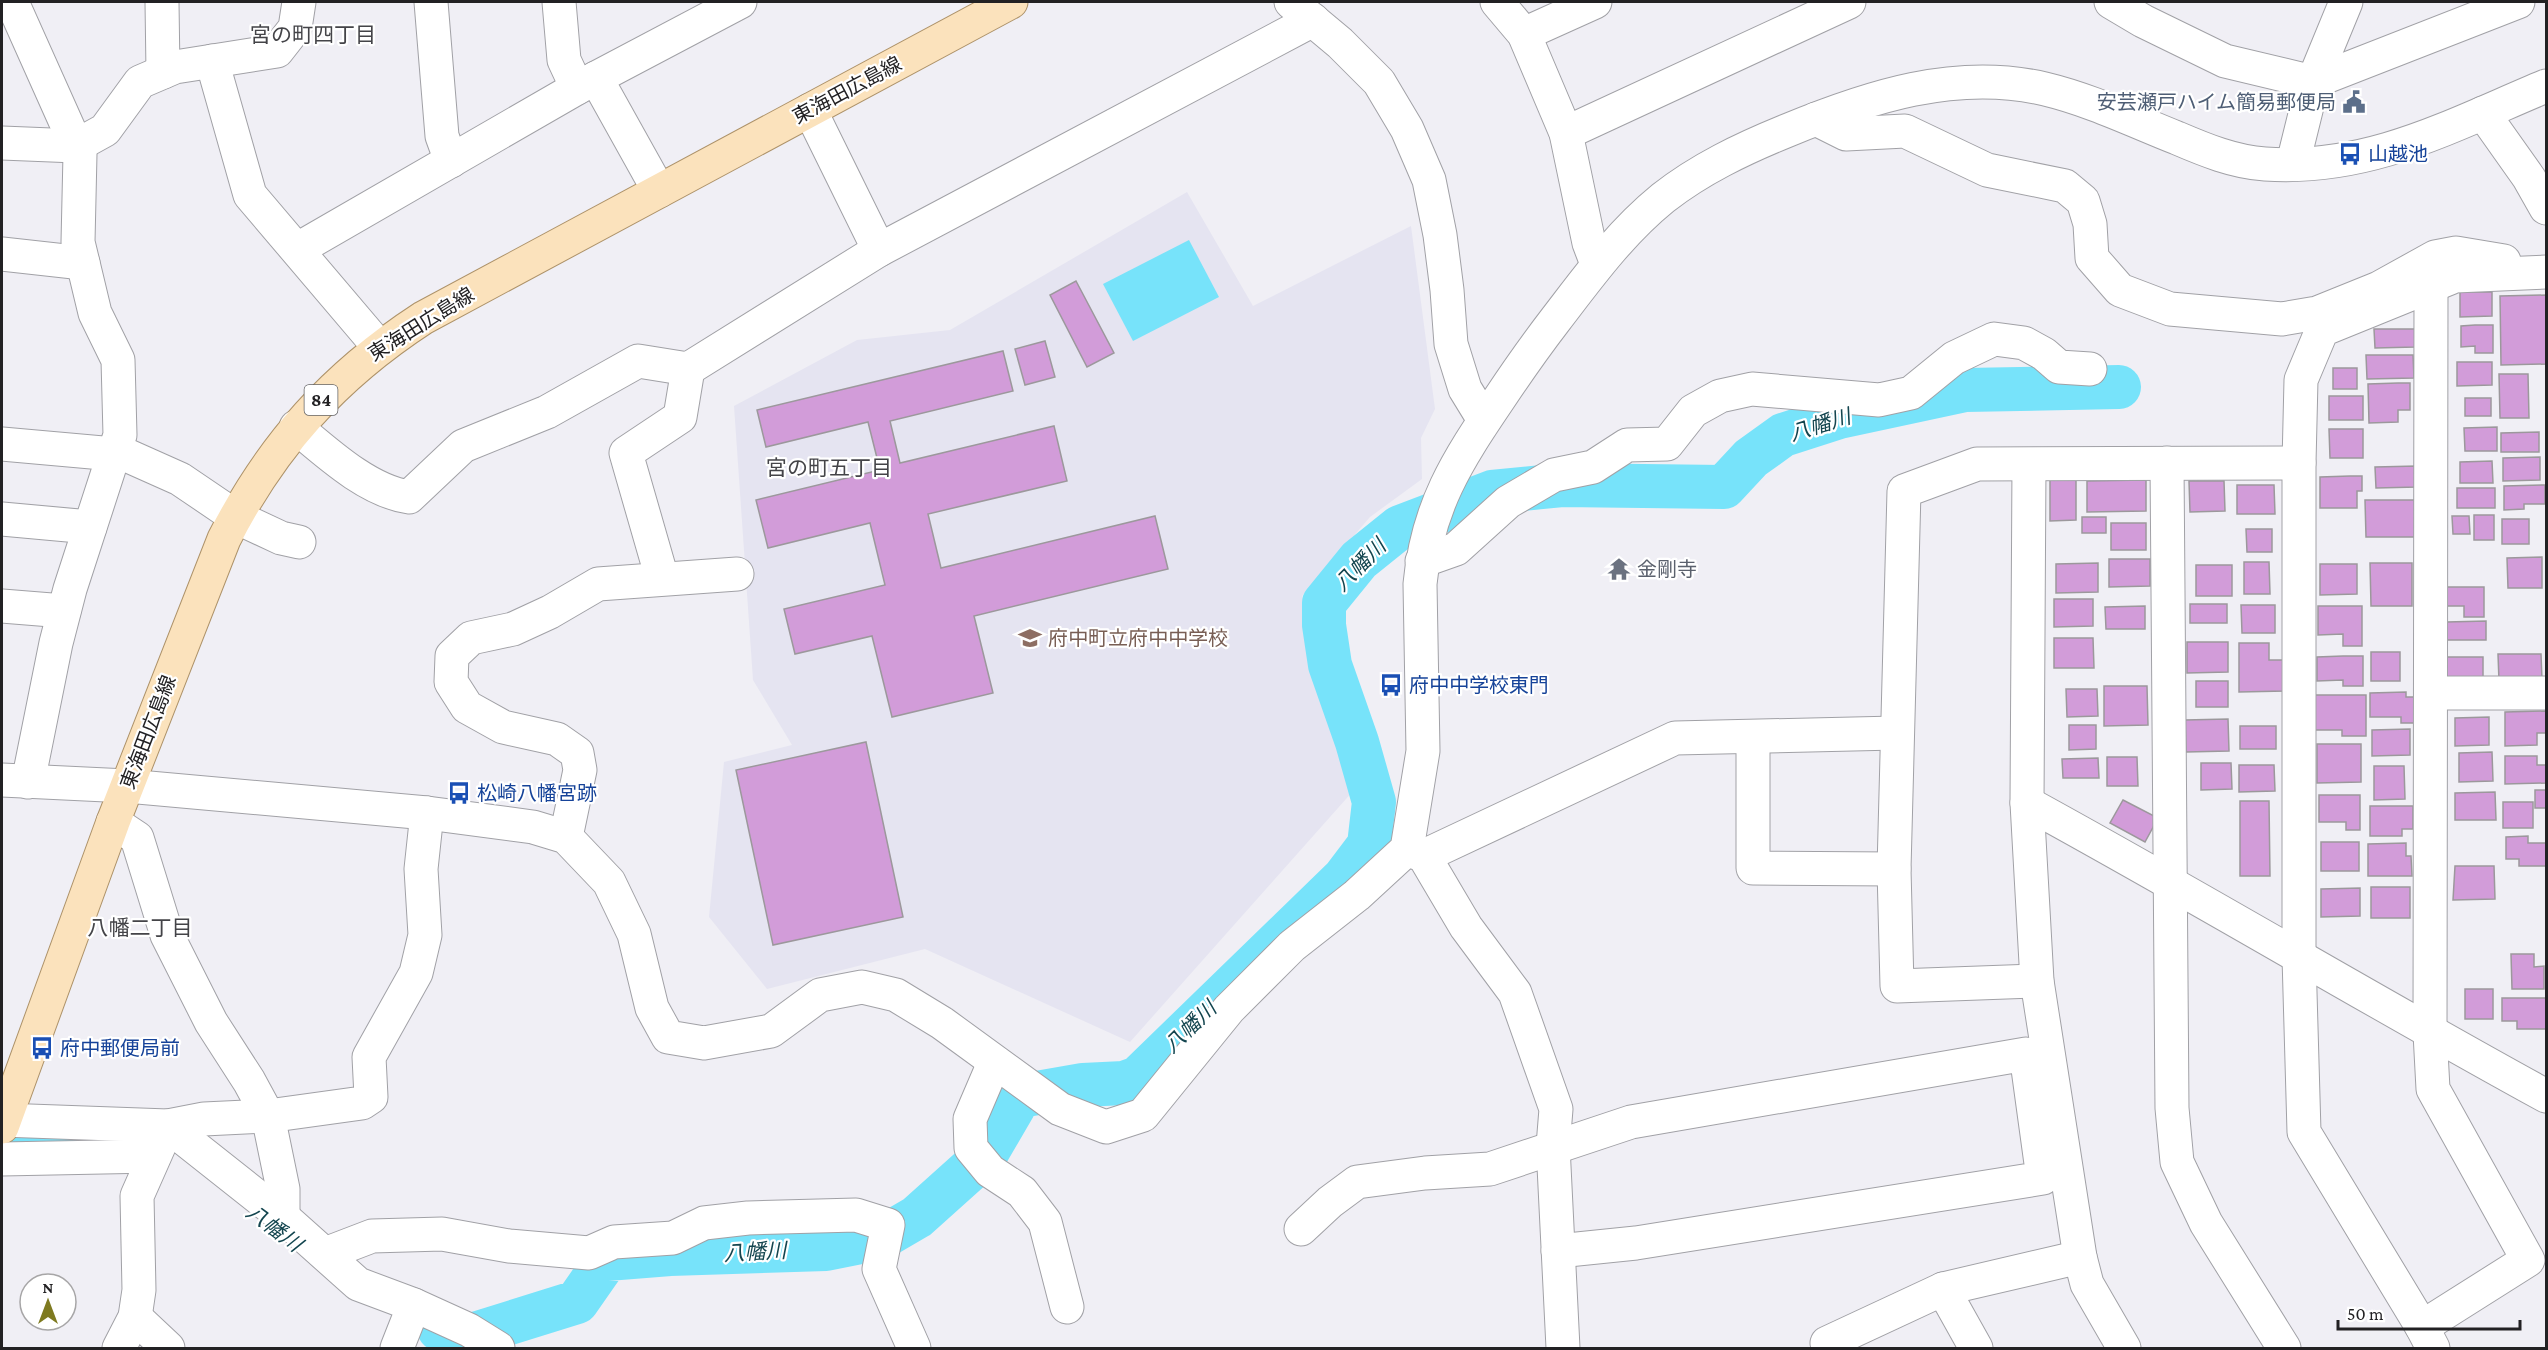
<svg xmlns="http://www.w3.org/2000/svg" width="2548" height="1350" viewBox="0 0 2548 1350" font-family="'Crimson Pro','Noto Sans JP',serif">
  <style>
    .built { fill: #e5e4f1 }
    .water { fill: #77e3fa }
    .lines { fill: none; stroke-linecap: round; stroke-linejoin: round }
    .river { stroke: #77e3fa; stroke-width: 44 }
    .building { fill: #d29cd9; stroke: #9c989c; stroke-width: 1.5 }
    .minor-casing { stroke: #a1a1a6; stroke-width: 35 }
    .major-casing { stroke: #ad9269; stroke-width: 35 }
    .minor { stroke: #fff; stroke-width: 33 }
    .major { stroke: #fbe2bc; stroke-width: 33 }
    .labels { text-anchor: middle; dominant-baseline: central; stroke-width: 4.5; stroke-linejoin: round; paint-order: stroke }
    .shield { fill: #fff; stroke: #646465; stroke-width: 1.5 }
    .shield-label { font-size: 18px; font-weight: bold; fill: #222123 }
    .street-label { font-size: 20px; fill: #222123; stroke: #fff }
    .service-label { font-size: 20px; fill: #4e5e75; stroke: #fff; text-anchor: end }
    .transit-label { font-size: 20px; fill: #164399; stroke: #fff; text-anchor: start }
    .worship-label { font-size: 20px; fill: #5b616d; stroke: #fff; text-anchor: start }
    .education-label { font-size: 20px; fill: #785e54; stroke: #fff; text-anchor: start }
    .neighbourhood-label { font-size: 21px; fill: #444448; stroke: #fff }
    .water-label { font-size: 21px; font-style: italic; fill: #13454f; stroke: #fff }
  </style>
  <rect width="100%" height="100%" fill="#f0eff5"/>
  <polygon class="built" points="1187,192 1253,306 1411,226 1435,409 1421,438 1422,479 1370,517 1302,596 1320,692 1354,790 1130,1042 925,949 767,989 709,917 724,762 792,745 753,680 734,406 857,340 950,330"/>
  <polygon class="water" points="1189,240 1219,297 1133,341 1103,284"/>
  <g class="lines">
    <g class="river">
      <polyline points="2,1139 105,1143"/>
      <polyline points="439,1329 465,1337 577,1302 607,1259 670,1254 826,1249 881,1238 917,1217 985,1156 1020,1096 1083,1085 1124,1083 1138,1078 1344,878 1369,845 1374,802 1357,742 1330,665 1324,625 1324,603 1359,560 1400,527 1492,492 1562,485 1724,487 1751,458 1783,435 1839,417 1965,390 2119,387"/>
    </g>
  </g>
  <g class="building">
    <polygon points="1076,281 1114,353 1087,367 1050,295"/>
    <polygon points="2460,292 2492,292 2492,316 2460,317"/>
    <polygon points="2546,295 2546,364 2501,365 2500,296"/>
    <polygon points="2475,325 2493,325 2493,353 2475,353 2475,346 2461,347 2461,326"/>
    <polygon points="2374,329 2415,329 2415,347 2375,348"/>
    <polygon points="1045,341 1055,377 1025,385 1015,349"/>
    <polygon points="1003,351 1013,391 890,421 900,463 1054,426 1067,481 928,514 941,568 1155,516 1168,569 974,616 993,693 892,717 872,636 795,654 784,609 885,585 870,523 768,548 756,500 880,470 868,422 766,447 757,410"/>
    <polygon points="2366,355 2413,355 2414,378 2367,379"/>
    <polygon points="2457,362 2492,362 2492,385 2457,386"/>
    <rect x="2333" y="368" width="24" height="21"/>
    <polygon points="2499,374 2528,374 2529,418 2500,418"/>
    <polygon points="2398,383 2410,383 2410,410 2398,410 2398,422 2369,423 2368,384"/>
    <rect x="2329" y="396" width="34" height="24"/>
    <rect x="2465" y="398" width="26" height="18"/>
    <polygon points="2497,427 2497,451 2465,451 2464,428"/>
    <polygon points="2329,429 2363,429 2363,458 2330,458"/>
    <polygon points="2539,432 2539,452 2501,452 2501,433"/>
    <polygon points="2540,457 2540,480 2503,481 2503,458"/>
    <polygon points="2492,461 2493,483 2460,483 2460,462"/>
    <polygon points="2417,466 2417,487 2376,488 2375,467"/>
    <polygon points="2350,476 2362,476 2362,491 2357,491 2357,508 2320,508 2320,477"/>
    <polygon points="2050,478 2076,478 2076,520 2050,521"/>
    <polygon points="2146,480 2146,511 2087,512 2087,481"/>
    <polygon points="2189,481 2224,481 2225,511 2190,512"/>
    <polygon points="2237,485 2274,485 2275,514 2237,514"/>
    <polygon points="2545,485 2545,504 2524,504 2524,509 2504,510 2504,486"/>
    <rect x="2457" y="488" width="38" height="20"/>
    <polygon points="2365,500 2415,500 2415,537 2366,537"/>
    <rect x="2474" y="515" width="20" height="25"/>
    <polygon points="2452,516 2469,516 2470,534 2453,534"/>
    <rect x="2082" y="517" width="24" height="16"/>
    <rect x="2502" y="519" width="27" height="25"/>
    <rect x="2111" y="523" width="35" height="27"/>
    <polygon points="2246,529 2272,529 2272,552 2247,552"/>
    <polygon points="2542,557 2542,588 2508,588 2507,558"/>
    <polygon points="2109,559 2150,559 2150,586 2109,587"/>
    <polygon points="2244,562 2269,562 2270,594 2244,594"/>
    <polygon points="2098,563 2098,592 2056,593 2056,564"/>
    <polygon points="2370,563 2412,563 2412,606 2371,606"/>
    <polygon points="2320,564 2357,564 2357,594 2320,595"/>
    <rect x="2196" y="565" width="36" height="31"/>
    <polygon points="2445,587 2484,587 2484,617 2464,617 2464,606 2445,606"/>
    <polygon points="2054,599 2093,599 2093,626 2054,627"/>
    <rect x="2190" y="604" width="37" height="19"/>
    <polygon points="2241,605 2275,605 2275,633 2242,633"/>
    <polygon points="2145,606 2145,629 2106,629 2105,607"/>
    <polygon points="2318,606 2362,606 2362,646 2343,646 2343,634 2318,635"/>
    <polygon points="2486,621 2486,640 2447,640 2447,622"/>
    <polygon points="2054,638 2093,638 2094,668 2054,668"/>
    <polygon points="2187,642 2228,642 2228,672 2187,673"/>
    <polygon points="2239,643 2269,643 2269,660 2285,660 2285,691 2239,692"/>
    <rect x="2371" y="652" width="29" height="29"/>
    <polygon points="2498,654 2541,654 2542,680 2499,681"/>
    <polygon points="2343,656 2363,656 2363,686 2343,686 2343,680 2317,681 2317,657"/>
    <rect x="2446" y="657" width="37" height="25"/>
    <rect x="2196" y="681" width="32" height="26"/>
    <polygon points="2104,686 2147,686 2148,725 2104,726"/>
    <polygon points="2066,689 2097,689 2098,716 2067,717"/>
    <polygon points="2406,692 2406,697 2417,697 2418,723 2401,723 2401,717 2370,717 2370,693"/>
    <polygon points="2314,695 2366,695 2366,736 2342,736 2342,730 2315,730"/>
    <polygon points="2546,711 2546,733 2537,733 2537,745 2505,746 2505,712"/>
    <polygon points="2489,717 2489,745 2455,746 2455,718"/>
    <polygon points="2228,719 2229,751 2186,752 2185,720"/>
    <polygon points="2069,725 2096,725 2096,749 2069,750"/>
    <rect x="2240" y="726" width="36" height="23"/>
    <polygon points="2410,729 2410,755 2372,756 2372,730"/>
    <polygon points="866,742 903,917 773,945 736,770"/>
    <polygon points="2317,744 2361,744 2361,782 2317,783"/>
    <polygon points="2492,752 2493,781 2459,782 2459,753"/>
    <polygon points="2505,756 2537,756 2537,765 2546,765 2546,783 2505,784"/>
    <polygon points="2107,757 2137,757 2138,786 2107,786"/>
    <polygon points="2098,758 2099,778 2063,778 2062,759"/>
    <polygon points="2201,763 2231,763 2232,789 2201,790"/>
    <polygon points="2239,765 2274,765 2275,791 2239,792"/>
    <polygon points="2374,766 2404,766 2405,799 2374,800"/>
    <rect x="2535" y="790" width="11" height="18"/>
    <polygon points="2495,792 2496,820 2455,820 2455,793"/>
    <polygon points="2319,795 2360,795 2360,830 2346,830 2346,822 2319,822"/>
    <polygon points="2123,800 2158,818 2145,842 2110,823"/>
    <polygon points="2240,801 2269,801 2270,876 2240,876"/>
    <rect x="2503" y="802" width="30" height="26"/>
    <polygon points="2370,806 2413,806 2413,829 2402,829 2402,836 2370,836"/>
    <polygon points="2528,836 2528,843 2546,843 2546,866 2519,866 2519,859 2506,859 2506,837"/>
    <rect x="2321" y="842" width="38" height="29"/>
    <polygon points="2406,843 2406,856 2411,856 2412,876 2368,876 2368,844"/>
    <polygon points="2455,866 2494,866 2495,899 2453,900"/>
    <rect x="2371" y="887" width="39" height="31"/>
    <polygon points="2360,888 2360,916 2321,917 2321,889"/>
    <polygon points="2511,954 2534,954 2534,967 2544,966 2544,989 2512,989"/>
    <rect x="2465" y="989" width="28" height="30"/>
    <polygon points="2502,998 2546,998 2546,1029 2517,1029 2517,1021 2502,1021"/>
  </g>
  <g class="lines">
    <g class="minor-casing">
      <g id="minor">
        <polyline points="12,2 80,154 78,242 95,313 118,360 120,435 70,589 56,643 28,782"/>
        <polyline points="162,2 163,72"/>
        <polyline points="431,2 442,136 451,161"/>
        <polyline points="559,2 564,60 577,88"/>
        <polyline points="1291,2 1340,43 1379,82 1407,129 1429,180 1440,235 1447,290 1451,344 1465,389 1484,420"/>
        <polyline points="1497,2 1524,34 1566,133 1589,243 1597,264"/>
        <polyline points="2111,2 2143,21 2225,61 2313,82 2518,2"/>
        <polyline points="1524,34 1595,2"/>
        <polyline points="212,61 250,195 380,348"/>
        <polyline points="596,78 659,191"/>
        <polyline points="810,110 879,250"/>
        <polyline points="2483,113 2529,178 2546,208"/>
        <polyline points="1816,119 1846,134 1905,131 1987,170 2065,186 2083,201 2090,224 2092,258 2120,290 2170,309 2282,319 2317,313 2379,288 2435,257 2456,253 2504,261"/>
        <polyline points="1566,133 1849,2"/>
        <polyline points="2,143 76,146 105,130 140,82 175,67 277,51 295,28 299,2"/>
        <polyline points="2293,163 2313,82 2346,2"/>
        <polyline points="298,249 577,88 740,2"/>
        <polyline points="2,254 83,263"/>
        <path d="M 296,427 C 327,453 368,491 409,497 L 463,446 L 547,412 L 638,361 L 688,369 L 879,250 L 1313,20"/>
        <polyline points="2,444 114,454"/>
        <polyline points="115,450 180,479 236,517 281,538 299,542"/>
        <polyline points="2167,463 2172,1108 2177,1162 2206,1223 2284,1348"/>
        <polyline points="2029,465 2027,803 2037,981 2080,1257 2087,1284 2124,1348"/>
        <polyline points="2,519 90,527"/>
        <polyline points="1422,561 1456,549 1508,502 1554,475 1593,467 1627,445 1667,444 1693,411 1720,396 1752,389 1879,400 1911,393 1954,358 1994,339 2024,343 2044,354 2059,367 2090,369"/>
        <polyline points="662,578 626,453 680,417 688,369"/>
        <polyline points="2,606 64,611"/>
        <polyline points="2431,693 2546,693"/>
        <polyline points="1753,737 1753,868 1894,869"/>
        <path d="M 2,780 L 127,786 L 427,813 L 533,827 L 566,837 L 609,882 L 634,934 L 652,1008 L 668,1037 L 704,1043 L 771,1031 L 820,995 L 862,987 L 896,995 L 942,1023 L 1060,1109 L 1106,1127 L 1143,1115 L 1229,1009 L 1292,946 L 1357,895 L 1407,849 L 1423,751 L 1420,584 C 1427,507 1457,461 1499,399 C 1517,372 1536,345 1556,319 C 1589,276 1620,233 1663,198 C 1700,169 1742,149 1786,131 C 1868,97 1956,68 2045,89 C 2091,100 2134,121 2177,138 C 2205,150 2234,162 2265,164 C 2370,171 2452,125 2546,86"/>
        <path d="M 2027,803 C 2201,898 2372,1001 2546,1096"/>
        <polyline points="113,822 137,838 167,935 211,1022 249,1081 268,1116 283,1189 283,1217"/>
        <polyline points="566,837 580,770 577,753 557,739 503,727 467,707 451,682 452,656 471,638 513,629 550,612 598,584 737,574"/>
        <polyline points="1407,849 1424,856 1466,927 1515,993 1556,1109 1553,1146 1563,1348"/>
        <polyline points="1424,856 1675,738 1896,733"/>
        <polyline points="2037,981 1897,986 1894,869 1904,491 1977,464 2299,463"/>
        <polyline points="994,1063 970,1119 971,1148 990,1171 1022,1192 1045,1222 1067,1307"/>
        <polyline points="2,1120 168,1126 283,1217 358,1284 414,1305 469,1330 498,1348"/>
        <polyline points="2,1159 154,1156"/>
        <polyline points="1301,1229 1330,1202 1357,1182 1425,1173 1490,1169 1631,1122 2026,1054 2043,1178 1636,1243 1558,1251"/>
        <polyline points="325,1254 372,1236 442,1234 509,1246 589,1253 614,1242 673,1238 704,1223 748,1218 856,1215 888,1225 879,1269 914,1348"/>
        <polyline points="1943,1289 1976,1348"/>
        <polyline points="135,1317 168,1348"/>
        <polyline points="2422,1327 2528,1260 2433,1089 2430,1033 2431,288"/>
        <polyline points="119,1348 135,1317 139,1290 137,1196 168,1126 204,1119 268,1116 362,1103 371,1097 369,1057 416,973 425,935 421,869 427,813"/>
        <polyline points="397,1348 414,1305"/>
        <polyline points="1830,1348 1827,1343 1943,1289 2080,1257"/>
        <polyline points="2433,1348 2422,1327 2304,1132 2299,957 2299,463 2301,380 2322,330 2455,276 2546,272"/>
      </g>
    </g>
    <g class="major-casing">
      <path id="major" d="M 2,1127 L 113,822 L 224,539 C 272,445 334,376 423,318 L 1011,2"/>
    </g>
    <use href="#minor" class="minor"/>
    <use href="#major" class="major"/>
  </g>
  <defs>
    <g id="civic-bare" transform="scale(1.8)"><path d="M-.6-6.5H3V-4.5H.6V-3L4-1V1h2V6H-6V1h2V-1L-.6-3ZM-1.2 2.5V6h2.4V2.5Z" fill="#5c6f8a" stroke="#fff" stroke-width="2.5" paint-order="stroke"/></g>
    <g id="bus-bare" transform="scale(1.8)"><path d="M-5-6H5V4H4V6H2V4H-2V6H-4V4H-5ZM-3.5-4V0h7V-4ZM-3.5 1.2v1.5H-2V1.2ZM2 1.2v1.5H3.5V1.2Z" fill="#1a4fb4" stroke="#fff" stroke-width="2.5" paint-order="stroke"/></g>
    <g id="temple-bare" transform="scale(1.8)"><path d="M0-6L5-2H3V0L6.5 2.5H4V6H1.5V3h-3V6H-4V2.5H-6.5L-3 0V-2H-5Z" fill="#6b7280" stroke="#fff" stroke-width="2.5" paint-order="stroke"/></g>
    <g id="school-bare" transform="scale(1.8)"><path d="M0-5L7-2L0 1L-7-2ZM-4 1L0 2.5L4 1V4Q0 6-4 4Z" fill="#8d6e63" stroke="#fff" stroke-width="2.5" paint-order="stroke"/></g>
  </defs>
  <g fill-rule="evenodd">
    <use href="#civic-bare" x="2354" y="102"/>
    <use href="#bus-bare" x="2350" y="154"/>
    <use href="#temple-bare" x="1619" y="569"/>
    <use href="#school-bare" x="1030" y="638"/>
    <use href="#bus-bare" x="1391" y="685"/>
    <use href="#bus-bare" x="459" y="793"/>
    <use href="#bus-bare" x="42" y="1048"/>
  </g>
  <g class="labels">
    <rect class="shield" x="304.5" y="385" width="33" height="30" rx="4.5"/>
    <g class="shield-label">
      <text x="321" y="400">84</text>
    </g>
    <g class="street-label">
      <text transform="translate(847 90) rotate(-28)">東海田広島線</text>
      <text transform="translate(421 324) rotate(-32)">東海田広島線</text>
      <text transform="translate(148 732) rotate(-69)">東海田広島線</text>
    </g>
    <g class="service-label">
      <text x="2336" y="102">安芸瀬戸ハイム簡易郵便局</text>
    </g>
    <g class="transit-label">
      <text x="2368" y="154">山越池</text>
      <text x="1409" y="685">府中中学校東門</text>
      <text x="477" y="793">松崎八幡宮跡</text>
      <text x="60" y="1048">府中郵便局前</text>
    </g>
    <g class="worship-label">
      <text x="1637" y="569">金剛寺</text>
    </g>
    <g class="education-label">
      <text x="1048" y="638">府中町立府中中学校</text>
    </g>
    <g class="neighbourhood-label">
      <text x="313" y="35">宮の町四丁目</text>
      <text x="829" y="468">宮の町五丁目</text>
      <text x="140" y="928">八幡二丁目</text>
    </g>
    <g class="water-label">
      <text transform="translate(1820 425) rotate(-17)">八幡川</text>
      <text transform="translate(1360 565) rotate(-45)">八幡川</text>
      <text transform="translate(1190 1027) rotate(-44)">八幡川</text>
      <text transform="translate(274 1228) rotate(37)">八幡川</text>
      <text transform="translate(755 1252) rotate(-3)">八幡川</text>
    </g>
  </g>
  <rect width="2548" height="1350" fill="none" stroke="#222123" stroke-width="6"/>
  <g transform="translate(48 1302)"><circle r="28" fill="#ffffff" stroke="#a7a6a7" stroke-width="1.5"/>
  <path d="M0-4.5L10 22L0 15L-10 22Z" fill="#7e7a20"/>
  <text y="-9" font-size="16" font-weight="bold" text-anchor="middle" fill="#222123">N</text>
  </g>
  <path d="M2338 1320v9h182v-9" fill="none" stroke="#222123" stroke-width="3"/>
  <text x="2347" y="1320" font-size="18" fill="#222123" stroke="#ffffff" stroke-width="4.5" paint-order="stroke">50 m</text>
</svg>
